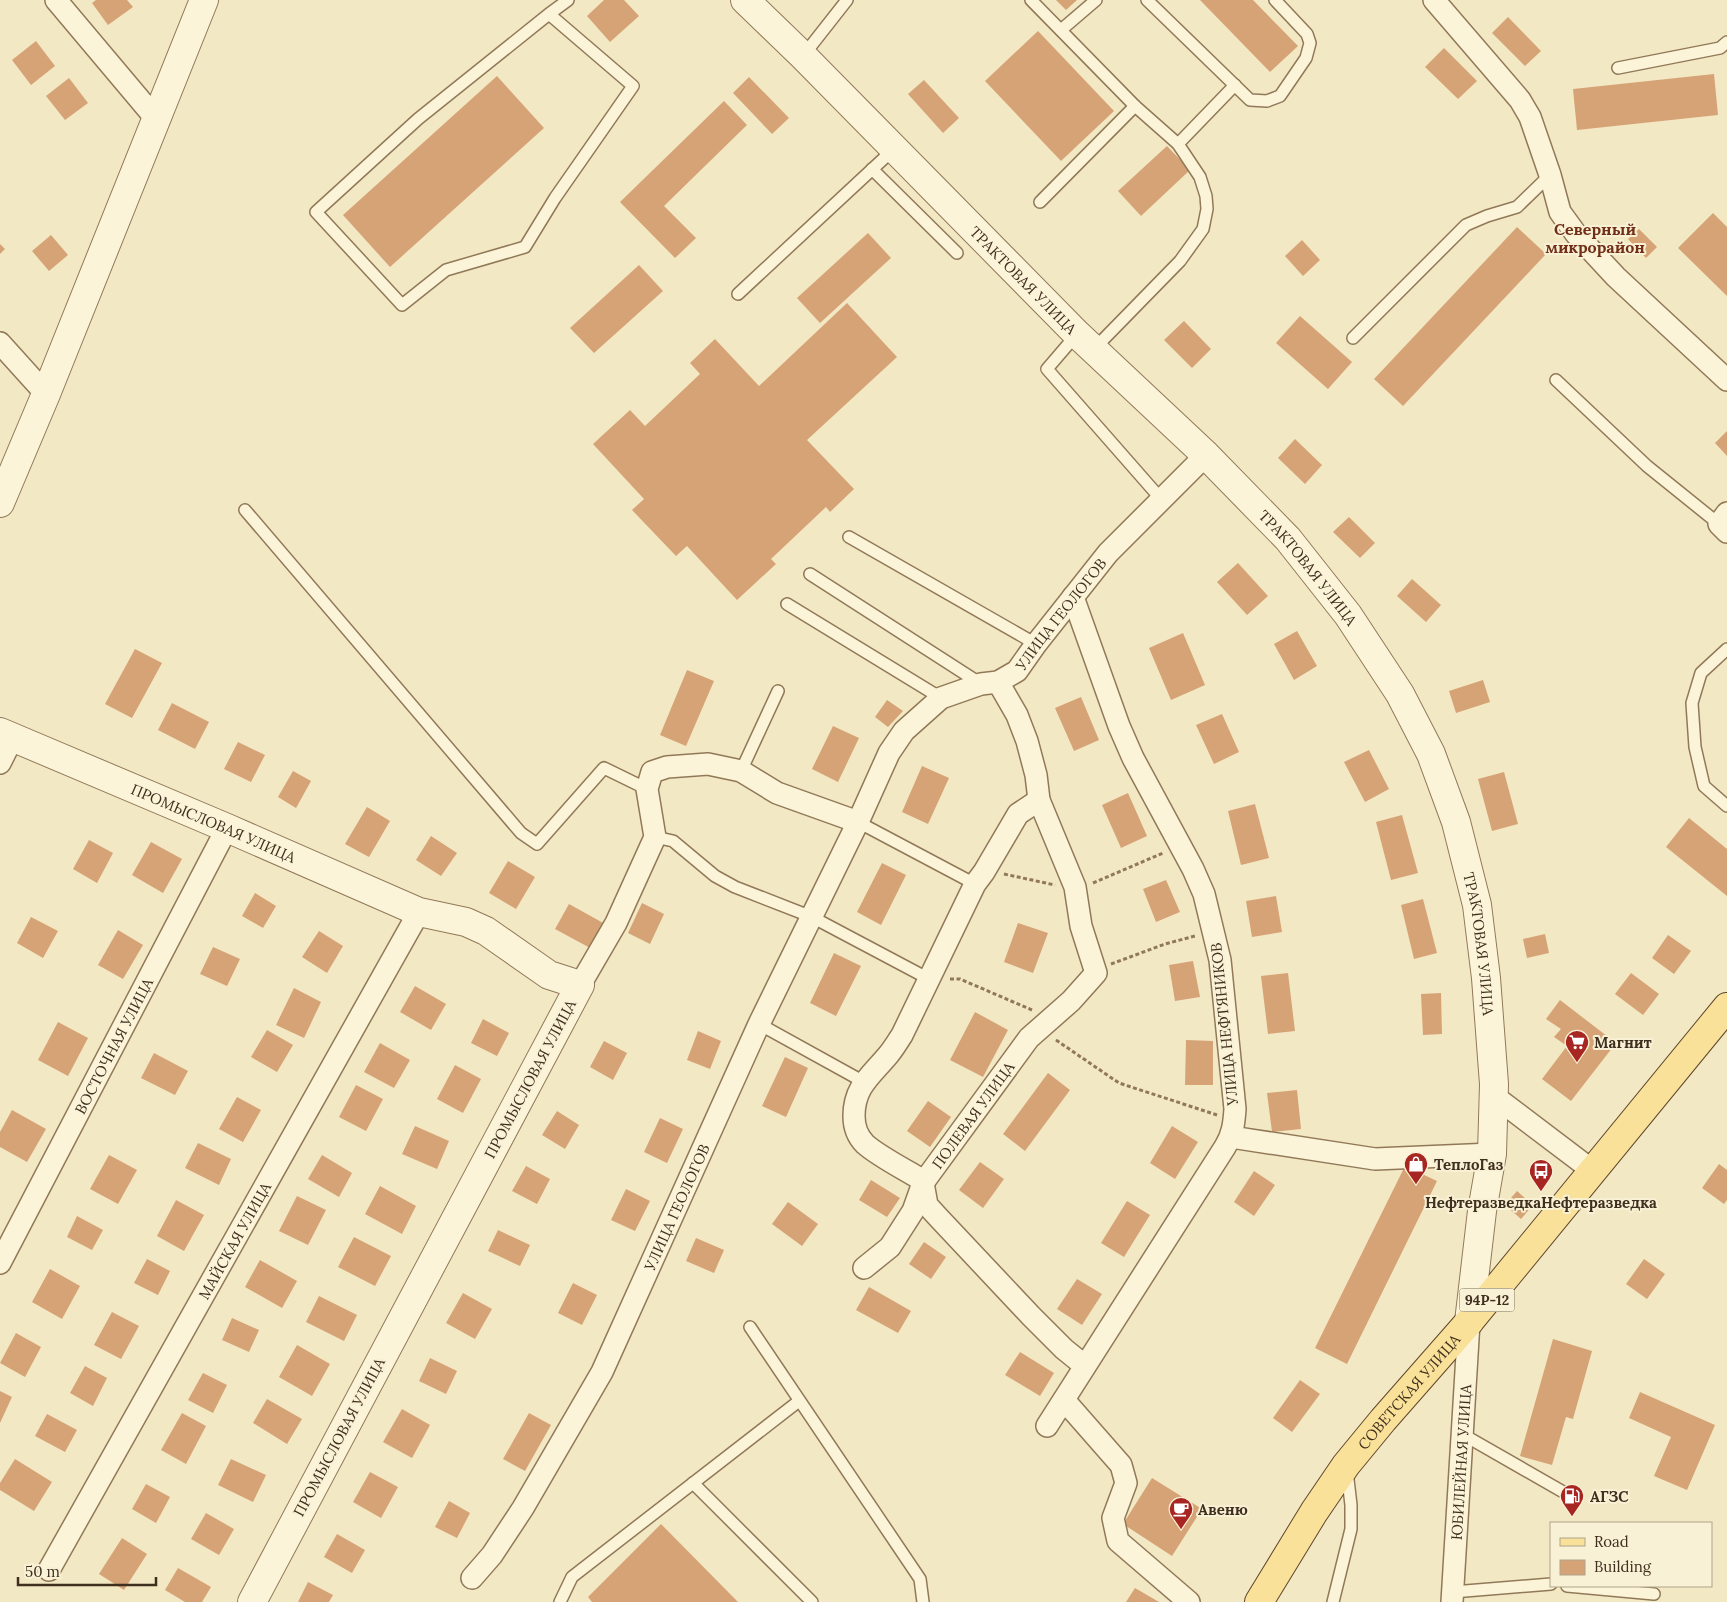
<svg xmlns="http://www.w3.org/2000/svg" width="1727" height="1602" viewBox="0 0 1727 1602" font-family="Lora,serif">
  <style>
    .building { fill: #d6a376 }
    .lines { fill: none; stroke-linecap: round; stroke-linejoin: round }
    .service-casing { stroke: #917958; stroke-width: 14 }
    .minor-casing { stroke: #917958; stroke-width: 24 }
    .tertiary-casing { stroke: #917958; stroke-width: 30 }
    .primary-casing { stroke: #5e462c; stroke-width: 30 }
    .path { stroke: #917958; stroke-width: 3; stroke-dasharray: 4 2.5; stroke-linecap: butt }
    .service { stroke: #fcf4d9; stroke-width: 11 }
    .minor { stroke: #fcf4d9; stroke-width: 21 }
    .tertiary { stroke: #fcf4d9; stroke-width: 28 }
    .primary { stroke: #fae199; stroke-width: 28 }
    .labels { text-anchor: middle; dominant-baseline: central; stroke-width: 4; stroke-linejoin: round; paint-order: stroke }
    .shield { fill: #f9f1d5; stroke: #776955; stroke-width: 1 }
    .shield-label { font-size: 14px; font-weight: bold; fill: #3f2f1e }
    .street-label { font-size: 15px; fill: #3f2f1e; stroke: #f9f1d5 }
    .poi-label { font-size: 15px; font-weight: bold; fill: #3f2f1e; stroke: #f9f1d5; text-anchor: start }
    .neighbourhood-label { font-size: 16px; font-weight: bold; fill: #712f18; stroke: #f9f1d5 }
  </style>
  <rect width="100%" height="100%" fill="#f3e8c4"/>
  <g class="building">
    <polygon points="96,0 127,0 133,7 108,25 92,3"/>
    <polygon points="604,0 624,0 639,16 610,42 587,16"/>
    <polygon points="1056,0 1077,0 1066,10"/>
    <polygon points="1200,0 1253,0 1298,46 1270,72"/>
    <polygon points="1508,17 1541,51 1525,66 1492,33"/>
    <polygon points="1038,31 1114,111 1061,161 985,81"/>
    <polygon points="36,41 55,66 31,85 12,60"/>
    <polygon points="1444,48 1477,81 1458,99 1425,67"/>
    <polygon points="1714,74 1718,115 1577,130 1573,89"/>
    <polygon points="497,76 544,128 390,267 343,215"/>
    <polygon points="749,77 789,118 772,134 733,93"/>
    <polygon points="69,78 88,103 65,120 46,96"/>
    <polygon points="924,80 959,118 943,133 908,94"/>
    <polygon points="724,101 747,125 664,206 696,238 675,258 620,202"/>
    <polygon points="1167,146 1190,170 1141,216 1118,191"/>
    <polygon points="1713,213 1727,227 1727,296 1678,248"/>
    <polygon points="1517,227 1546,254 1403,406 1374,379"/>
    <polygon points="1639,229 1657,247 1646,258 1628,239"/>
    <polygon points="868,233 891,258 820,323 797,298"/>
    <polygon points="51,235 68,255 49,271 32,251"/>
    <polygon points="1302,240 1320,260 1303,276 1285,256"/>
    <polygon points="0,244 5,249 0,254"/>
    <polygon points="639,265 663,291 594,353 570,328"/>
    <polygon points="847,303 897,357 807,440 854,489 830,512 826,507 771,559 776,564 737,600 687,546 676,556 632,510 644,499 593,444 630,410 645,426 700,374 690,363 715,339 759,386"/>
    <polygon points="1300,316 1352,362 1328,389 1276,343"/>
    <polygon points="1184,321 1211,349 1192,368 1164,340"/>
    <polygon points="1727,431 1727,456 1715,443"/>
    <polygon points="1295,439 1322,465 1305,484 1278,458"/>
    <polygon points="1349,517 1375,543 1360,558 1333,532"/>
    <polygon points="1238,563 1268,596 1247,615 1217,582"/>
    <polygon points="1412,579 1441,605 1426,622 1397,596"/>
    <polygon points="1297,631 1317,666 1294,680 1274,644"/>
    <polygon points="1183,633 1205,685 1171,700 1149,648"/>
    <polygon points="135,649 162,663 132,718 105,704"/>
    <polygon points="687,670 714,681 686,746 660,735"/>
    <polygon points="1483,680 1490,702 1456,713 1449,691"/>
    <polygon points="1081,697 1099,740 1074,751 1055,708"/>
    <polygon points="887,700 903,711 888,727 875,717"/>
    <polygon points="172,703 209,722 195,749 158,730"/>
    <polygon points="1222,714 1239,752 1214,764 1196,725"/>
    <polygon points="833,726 859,738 838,782 812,769"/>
    <polygon points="238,742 265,755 251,782 224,769"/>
    <polygon points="1369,750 1389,789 1365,802 1344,762"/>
    <polygon points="922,766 949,778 928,824 902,812"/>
    <polygon points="293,771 311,781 296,808 278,797"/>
    <polygon points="1504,772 1518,824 1492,831 1478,779"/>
    <polygon points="1128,793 1147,836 1121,848 1102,805"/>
    <polygon points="1255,804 1269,858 1241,865 1228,811"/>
    <polygon points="367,807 390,821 369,857 345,844"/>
    <polygon points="1402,815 1418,873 1391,880 1376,822"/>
    <polygon points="1689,818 1727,849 1727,896 1666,847"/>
    <polygon points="431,836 457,853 441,876 416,860"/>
    <polygon points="89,840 113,853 97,883 73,869"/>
    <polygon points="151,842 182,859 163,893 132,875"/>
    <polygon points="508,861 535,877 516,909 489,893"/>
    <polygon points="882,863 906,875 881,925 857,912"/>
    <polygon points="1166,880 1180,912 1156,922 1143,889"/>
    <polygon points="255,893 276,906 263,928 242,916"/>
    <polygon points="1276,896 1282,932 1252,937 1246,901"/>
    <polygon points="1423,899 1437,953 1414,959 1401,905"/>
    <polygon points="642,903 664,914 650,944 628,933"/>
    <polygon points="569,904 605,924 592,949 555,929"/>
    <polygon points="31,917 58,931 43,958 17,943"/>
    <polygon points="1018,923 1048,933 1033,973 1004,962"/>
    <polygon points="118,930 143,945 123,979 98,965"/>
    <polygon points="319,931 343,946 327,973 302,957"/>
    <polygon points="1545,934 1549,953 1527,958 1523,939"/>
    <polygon points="1668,935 1691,951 1674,974 1652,958"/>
    <polygon points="213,947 240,959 227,986 200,974"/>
    <polygon points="834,953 861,966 836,1016 810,1003"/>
    <polygon points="1193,961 1200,997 1175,1001 1169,965"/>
    <polygon points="1288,973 1295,1031 1268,1034 1261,976"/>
    <polygon points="1631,973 1659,994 1643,1015 1615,994"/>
    <polygon points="415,986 446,1004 431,1030 400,1012"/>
    <polygon points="294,988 321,1002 304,1038 276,1025"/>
    <polygon points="1441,993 1442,1034 1423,1035 1421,994"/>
    <polygon points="1560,1000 1616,1043 1571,1101 1542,1079 1567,1046 1554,1037 1561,1029 1546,1019"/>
    <polygon points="975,1012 1008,1030 983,1077 950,1060"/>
    <polygon points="483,1019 509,1033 497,1056 471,1043"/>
    <polygon points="58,1022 88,1038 68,1076 38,1060"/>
    <polygon points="267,1030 293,1045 277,1072 251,1057"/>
    <polygon points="698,1031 721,1041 710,1069 687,1060"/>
    <polygon points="1186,1040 1213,1041 1213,1085 1185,1085"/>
    <polygon points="604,1041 627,1053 613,1080 590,1067"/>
    <polygon points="380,1043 410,1060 394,1088 364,1072"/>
    <polygon points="154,1053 188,1071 175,1095 141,1078"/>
    <polygon points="785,1057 808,1068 786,1117 762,1106"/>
    <polygon points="455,1065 481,1079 463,1113 437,1099"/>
    <polygon points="1048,1073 1070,1090 1025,1151 1003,1134"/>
    <polygon points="356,1085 383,1099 366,1131 339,1117"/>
    <polygon points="1297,1090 1301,1129 1272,1132 1267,1093"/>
    <polygon points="237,1097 261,1110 243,1142 219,1129"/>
    <polygon points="928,1101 951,1117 930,1147 907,1131"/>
    <polygon points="12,1110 46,1129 27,1162 0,1147 0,1132"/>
    <polygon points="557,1111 579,1125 565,1149 542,1135"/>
    <polygon points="660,1118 683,1129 667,1163 644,1152"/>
    <polygon points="415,1126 449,1141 437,1169 402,1154"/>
    <polygon points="1172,1126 1198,1142 1175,1179 1150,1163"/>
    <polygon points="198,1143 231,1159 219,1185 185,1168"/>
    <polygon points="109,1155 137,1170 118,1204 90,1189"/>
    <polygon points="322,1155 352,1173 339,1197 308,1179"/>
    <polygon points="980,1162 1004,1179 983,1208 959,1190"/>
    <polygon points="1719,1164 1727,1170 1727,1200 1724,1204 1702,1188"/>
    <polygon points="526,1166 550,1179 537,1204 512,1191"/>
    <polygon points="1405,1166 1437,1181 1347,1364 1315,1348"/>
    <polygon points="1254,1171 1275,1185 1254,1216 1234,1202"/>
    <polygon points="871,1180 900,1198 887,1217 859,1200"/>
    <polygon points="380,1186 416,1206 402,1234 365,1214"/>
    <polygon points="626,1189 650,1201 635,1231 611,1220"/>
    <polygon points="1517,1191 1533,1205 1521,1219 1505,1205"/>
    <polygon points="297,1196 326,1210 308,1245 279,1231"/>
    <polygon points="176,1200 204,1215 184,1251 157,1236"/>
    <polygon points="1127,1201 1150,1215 1124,1257 1101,1243"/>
    <polygon points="788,1202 818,1224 802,1246 772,1224"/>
    <polygon points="77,1216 103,1230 92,1250 67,1237"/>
    <polygon points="498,1230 530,1245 520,1266 488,1251"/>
    <polygon points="354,1237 391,1256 375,1286 338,1267"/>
    <polygon points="696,1238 724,1250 714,1273 686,1261"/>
    <polygon points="924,1242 946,1257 931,1279 909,1264"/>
    <polygon points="147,1259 170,1271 158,1295 134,1283"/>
    <polygon points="1644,1259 1665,1274 1647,1299 1626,1284"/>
    <polygon points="260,1260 297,1281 282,1308 245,1287"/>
    <polygon points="50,1269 80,1286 62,1319 32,1302"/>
    <polygon points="1077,1279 1102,1294 1082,1325 1057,1309"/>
    <polygon points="573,1283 597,1295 582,1325 558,1313"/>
    <polygon points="869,1287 911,1311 898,1333 856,1310"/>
    <polygon points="463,1293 492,1309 475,1339 446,1323"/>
    <polygon points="319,1296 357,1315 344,1341 306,1322"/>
    <polygon points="112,1312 139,1326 121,1359 94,1345"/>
    <polygon points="232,1318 259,1330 249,1352 222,1340"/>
    <polygon points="16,1333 41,1347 25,1377 0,1363"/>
    <polygon points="1553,1339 1592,1351 1573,1419 1566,1417 1552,1465 1520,1456"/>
    <polygon points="297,1345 330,1364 312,1396 279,1377"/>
    <polygon points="1020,1352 1054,1373 1040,1396 1005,1375"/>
    <polygon points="430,1358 457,1371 446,1394 419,1381"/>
    <polygon points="85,1366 107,1378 93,1406 70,1393"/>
    <polygon points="203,1373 227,1385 213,1413 188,1400"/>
    <polygon points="1300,1380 1320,1394 1292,1432 1273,1418"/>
    <polygon points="0,1391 12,1397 0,1423"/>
    <polygon points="1640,1392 1715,1425 1687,1490 1654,1476 1671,1437 1629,1418"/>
    <polygon points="267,1399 302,1419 287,1444 253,1423"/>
    <polygon points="402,1409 430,1425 412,1458 383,1442"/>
    <polygon points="182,1413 206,1426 186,1464 161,1450"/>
    <polygon points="529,1413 551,1425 525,1471 503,1459"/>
    <polygon points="47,1414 77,1430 65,1452 35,1436"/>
    <polygon points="15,1459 52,1482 34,1511 0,1490 0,1483"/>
    <polygon points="231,1459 266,1475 253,1502 218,1485"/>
    <polygon points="370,1472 398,1487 381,1518 353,1502"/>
    <polygon points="1152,1478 1202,1509 1172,1556 1123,1524"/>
    <polygon points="146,1484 170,1497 156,1523 132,1509"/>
    <polygon points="449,1501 470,1513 457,1538 435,1527"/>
    <polygon points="206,1513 234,1529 219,1555 191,1539"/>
    <polygon points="661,1524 738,1602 592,1602 588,1597"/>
    <polygon points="337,1534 365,1550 352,1573 324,1557"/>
    <polygon points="122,1538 147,1554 124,1590 99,1574"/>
    <polygon points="178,1568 211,1587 202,1602 185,1602 165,1590"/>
    <polygon points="308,1582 333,1595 329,1602 298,1602"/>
    <polygon points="1135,1588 1159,1602 1126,1602"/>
  </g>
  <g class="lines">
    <g class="service-casing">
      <g id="service">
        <polyline points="1031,0 1135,106 1178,144 1200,177 1206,196 1207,209 1203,229 1180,261 1094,349"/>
        <polyline points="1147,0 1250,100 1267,101 1280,96 1306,58 1310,43 1307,34 1275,0"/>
        <polyline points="549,14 633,86 555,198 525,247 446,270 402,305 316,212 418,119 549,14 568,0"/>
        <polyline points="1061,30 1096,0"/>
        <polyline points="803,56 847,0"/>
        <polyline points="1618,68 1720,48 1727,42"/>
        <polyline points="1178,144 1235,85"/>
        <polyline points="872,169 957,253"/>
        <polyline points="1040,202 1135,106"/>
        <polyline points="738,294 894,149"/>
        <polyline points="1077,334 1047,369 1161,499"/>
        <polyline points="1353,338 1466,225 1487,216 1517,207 1550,175"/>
        <polyline points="1556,380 1647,466 1719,524"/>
        <polyline points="245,510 521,833 537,844 604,768 647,789"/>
        <polyline points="849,537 1036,644"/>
        <polyline points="810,574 981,684"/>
        <polyline points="787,604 941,698"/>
        <polyline points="1727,649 1701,673 1692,703 1695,747 1704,786 1727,806"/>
        <polyline points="741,771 778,691"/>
        <polyline points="858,822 975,884"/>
        <polyline points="655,837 673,841 715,876 735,887 812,917 929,979"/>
        <polyline points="759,1024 864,1082"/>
        <polyline points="750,1327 920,1579 923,1602"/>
        <polyline points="1462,1434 1572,1497"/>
        <polyline points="693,1483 812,1602"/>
        <polyline points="1567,1586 1654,1594"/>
        <polyline points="1453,1592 1551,1584"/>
        <polyline points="560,1602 572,1577 799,1401"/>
        <polyline points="1333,1602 1351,1529 1351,1505 1347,1471"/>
      </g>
    </g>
    <g class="minor-casing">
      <g id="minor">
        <polyline points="56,0 157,120"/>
        <polyline points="1434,0 1520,100 1530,117 1550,175 1560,212 1576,234 1616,277 1727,380"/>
        <polyline points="0,343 46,394"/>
        <polyline points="1727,513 1719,524 1727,532"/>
        <polyline points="0,763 13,737"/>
        <path d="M 1039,800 L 1018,814 L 984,872 L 975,884 L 902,1035 C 898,1041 894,1048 889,1054 C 872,1075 854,1086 854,1116 C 854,1127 857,1136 865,1144 C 877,1155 902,1168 917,1177 L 923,1183 L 927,1205 L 937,1216 L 1031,1316 L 1064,1349 L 1085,1366"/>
        <polyline points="580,985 616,923 655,837 647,789 652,772 667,767 708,764 741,771 777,793 858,822"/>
        <polyline points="1494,1096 1593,1171"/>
        <polyline points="1231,1137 1375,1159 1492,1154"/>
        <path id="s1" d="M 0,1263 L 227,828"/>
        <path id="s2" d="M 864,1268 L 890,1247 L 913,1211 L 923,1183 L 1029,1038 L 1071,1001 L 1096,973 L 1081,926 L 1075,887 L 1039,800 L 1036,775 L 1027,741 L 1017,715 L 998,682"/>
        <polyline points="1064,1400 1121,1465 1126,1483 1113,1518 1118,1541 1189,1602"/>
        <path d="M 1047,1426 L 1225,1147 C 1233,1134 1234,1123 1235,1109 L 1220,960 L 1204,894 L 1193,869 L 1133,758 L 1119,726 L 1073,597"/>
        <path id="s3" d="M 49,1570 L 419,912"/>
        <path id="s4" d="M 472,1578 L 492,1555 L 523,1508 L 602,1372 L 759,1024 L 858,822 L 889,753 L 904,731 L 941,698 L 981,684 L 998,682 L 1017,671 L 1036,644 L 1108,553 L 1206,455"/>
        <path id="s5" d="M 1452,1602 L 1469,1322"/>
      </g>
    </g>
    <g class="tertiary-casing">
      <g id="tertiary">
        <path id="s6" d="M 745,0 L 803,56 L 1077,334 L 1206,455 L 1288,539 L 1348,615 L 1400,694 L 1431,754 L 1456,822 L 1477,905 L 1486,978 L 1494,1084 L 1492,1154 L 1482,1211 L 1469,1322"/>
        <polyline points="0,503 46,394 204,0"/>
        <path id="s7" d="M 0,732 L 227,828 L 419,912 L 466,922 L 486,931 L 549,975 L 580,985 L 252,1602"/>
      </g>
    </g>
    <g class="primary-casing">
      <g id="primary">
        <path id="s8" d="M 1259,1602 L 1314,1512 L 1346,1465 L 1383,1420 L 1469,1322 L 1727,1007"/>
      </g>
    </g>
    <g class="path">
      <polyline points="1004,874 1055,885"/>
      <polyline points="1093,883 1163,853"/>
      <polyline points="1111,964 1165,944 1195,936"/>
      <polyline points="950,979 960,979 1032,1010"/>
      <polyline points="1056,1040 1119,1083 1217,1115"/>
    </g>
    <use href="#service" class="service"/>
    <use href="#minor" class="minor"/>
    <use href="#tertiary" class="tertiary"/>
    <use href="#primary" class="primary"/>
  </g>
  <defs>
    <g id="supermarket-pin" transform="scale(1.25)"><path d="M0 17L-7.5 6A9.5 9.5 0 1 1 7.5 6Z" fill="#a72621" stroke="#f9f1d5"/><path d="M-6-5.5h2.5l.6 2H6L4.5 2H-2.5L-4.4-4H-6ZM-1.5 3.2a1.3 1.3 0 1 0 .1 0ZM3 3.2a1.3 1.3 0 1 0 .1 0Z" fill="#fff"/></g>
    <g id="shop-pin" transform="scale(1.25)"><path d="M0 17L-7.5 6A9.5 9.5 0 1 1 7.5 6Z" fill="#a72621" stroke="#f9f1d5"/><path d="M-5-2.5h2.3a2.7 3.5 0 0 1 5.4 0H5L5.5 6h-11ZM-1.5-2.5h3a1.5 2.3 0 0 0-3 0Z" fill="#fff"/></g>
    <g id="bus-pin" transform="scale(1.25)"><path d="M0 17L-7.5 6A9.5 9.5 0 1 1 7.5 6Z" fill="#a72621" stroke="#f9f1d5"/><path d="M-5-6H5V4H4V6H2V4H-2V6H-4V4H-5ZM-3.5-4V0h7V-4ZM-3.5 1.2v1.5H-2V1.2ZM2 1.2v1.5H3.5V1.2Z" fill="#fff"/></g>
    <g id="fuel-pin" transform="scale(1.25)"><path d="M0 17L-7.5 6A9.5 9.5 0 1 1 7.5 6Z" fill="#a72621" stroke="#f9f1d5"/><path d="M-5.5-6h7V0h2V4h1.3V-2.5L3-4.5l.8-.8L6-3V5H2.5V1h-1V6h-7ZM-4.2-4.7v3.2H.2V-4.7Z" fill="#fff"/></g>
    <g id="cafe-pin" transform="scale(1.25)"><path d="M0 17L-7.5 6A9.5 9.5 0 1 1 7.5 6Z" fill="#a72621" stroke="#f9f1d5"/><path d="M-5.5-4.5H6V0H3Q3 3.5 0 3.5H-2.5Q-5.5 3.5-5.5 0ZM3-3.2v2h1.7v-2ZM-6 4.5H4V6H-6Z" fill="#fff"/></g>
  </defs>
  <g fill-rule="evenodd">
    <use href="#supermarket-pin" x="1577" y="1042"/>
    <use href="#shop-pin" x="1416" y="1164"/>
    <use href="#bus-pin" x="1541" y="1171"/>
    <use href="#fuel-pin" x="1572" y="1496"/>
    <use href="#cafe-pin" x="1181" y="1509"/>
  </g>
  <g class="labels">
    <rect class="shield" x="1459.5" y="1288.5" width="55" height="23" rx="4"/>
    <g class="shield-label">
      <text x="1487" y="1300">94Р-12</text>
    </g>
    <g class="street-label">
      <text stroke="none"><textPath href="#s6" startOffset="395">ТРАКТОВАЯ УЛИЦА</textPath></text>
      <text stroke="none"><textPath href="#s6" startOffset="800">ТРАКТОВАЯ УЛИЦА</textPath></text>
      <text stroke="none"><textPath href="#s4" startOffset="1156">УЛИЦА ГЕОЛОГОВ</textPath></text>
      <text stroke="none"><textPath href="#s7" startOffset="232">ПРОМЫСЛОВАЯ УЛИЦА</textPath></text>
      <text stroke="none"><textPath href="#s6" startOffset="1221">ТРАКТОВАЯ УЛИЦА</textPath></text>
      <text transform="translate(1224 1024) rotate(-96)">УЛИЦА НЕФТЯНИКОВ</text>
      <text stroke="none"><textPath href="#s1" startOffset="245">ВОСТОЧНАЯ УЛИЦА</textPath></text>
      <text transform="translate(530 1079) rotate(-62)">ПРОМЫСЛОВАЯ УЛИЦА</text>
      <text stroke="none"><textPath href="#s2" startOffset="190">ПОЛЕВАЯ УЛИЦА</textPath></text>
      <text stroke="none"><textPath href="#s4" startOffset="425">УЛИЦА ГЕОЛОГОВ</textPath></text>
      <text stroke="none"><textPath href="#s3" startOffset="378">МАЙСКАЯ УЛИЦА</textPath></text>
      <text stroke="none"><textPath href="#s8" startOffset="259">СОВЕТСКАЯ УЛИЦА</textPath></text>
      <text transform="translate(339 1437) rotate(-62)">ПРОМЫСЛОВАЯ УЛИЦА</text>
      <text stroke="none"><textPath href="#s5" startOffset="140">ЮБИЛЕЙНАЯ УЛИЦА</textPath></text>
    </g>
    <g class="poi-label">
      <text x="1594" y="1042">Магнит</text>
      <text x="1434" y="1164">ТеплоГаз</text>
      <text x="1541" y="1202" text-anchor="middle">НефтеразведкаНефтеразведка</text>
      <text x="1590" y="1496">АГЗС</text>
      <text x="1198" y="1509">Авеню</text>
    </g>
    <g class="neighbourhood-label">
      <text x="1595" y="229">Северный<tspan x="1595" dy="18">микрорайон</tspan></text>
    </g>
  </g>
  <rect x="1550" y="1522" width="162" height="65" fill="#f9f1d5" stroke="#afa38c"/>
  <rect x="1560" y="1538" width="25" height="8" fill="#fae199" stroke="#afa38c"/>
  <text x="1594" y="1547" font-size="15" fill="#3f2f1e">Road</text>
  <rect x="1560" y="1560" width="25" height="15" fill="#d6a376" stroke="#afa38c"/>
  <text x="1594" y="1572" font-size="15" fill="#3f2f1e">Building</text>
  <path d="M18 1577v8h138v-8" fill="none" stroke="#3f2f1e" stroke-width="2.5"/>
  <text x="25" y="1577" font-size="15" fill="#3f2f1e" stroke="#f9f1d5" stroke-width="4" paint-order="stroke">50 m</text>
</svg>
